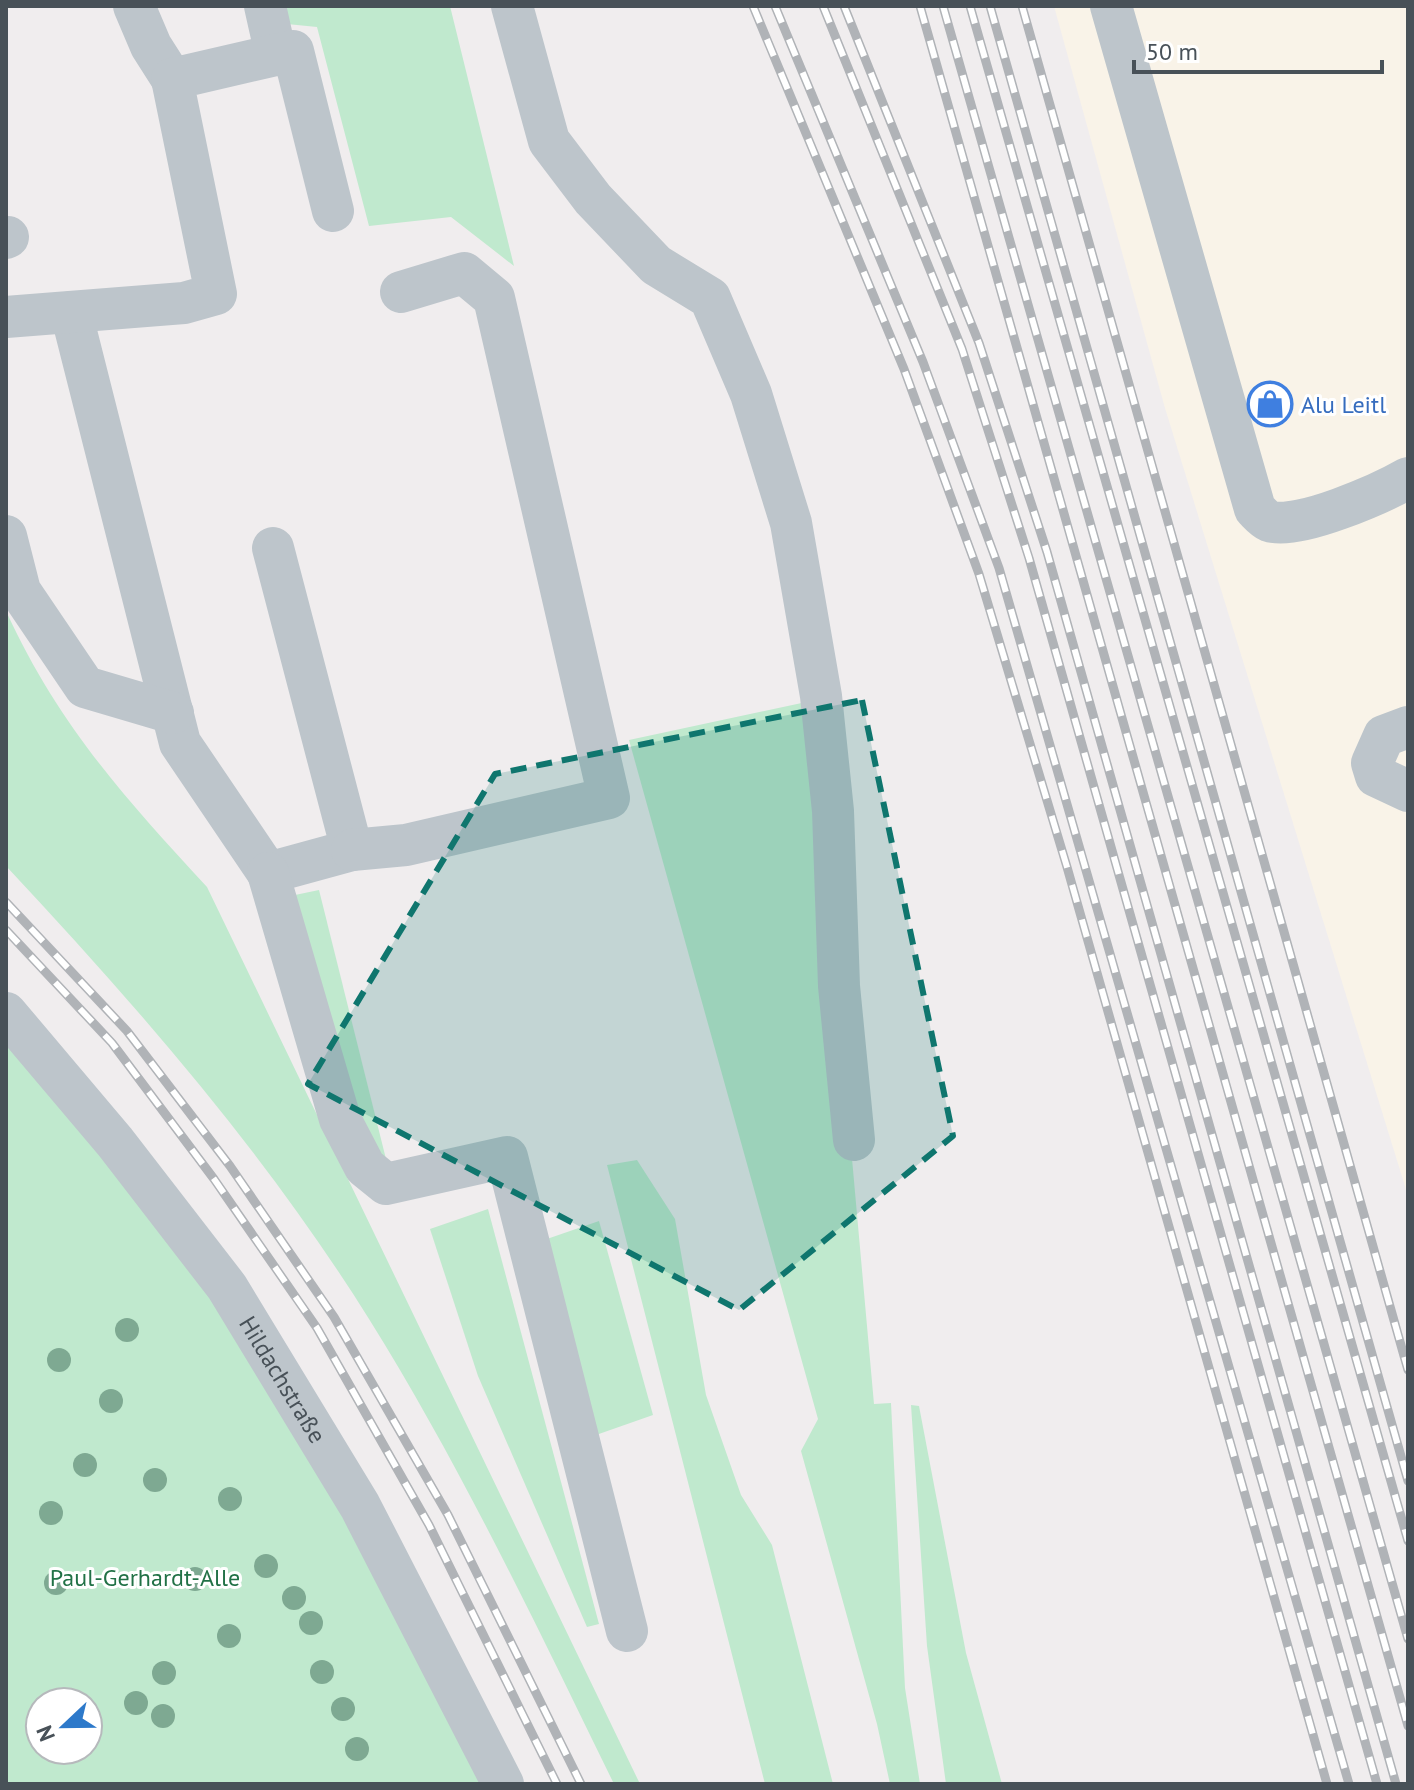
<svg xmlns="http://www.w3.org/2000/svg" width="1414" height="1790" viewBox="0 0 1414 1790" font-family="'PT Sans',sans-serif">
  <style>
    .commercial { fill: #f9f3e8 }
    .green { fill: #c0e9ce; fill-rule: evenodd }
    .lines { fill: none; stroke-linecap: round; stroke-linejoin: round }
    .minor { stroke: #bdc5cb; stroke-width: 42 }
    .rail-casing { stroke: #b0b3b7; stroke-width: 9 }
    .rail { stroke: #fff; stroke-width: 6; stroke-dasharray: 18; stroke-linecap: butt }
    .tree { fill: #7ea992 }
    .marked { fill: #0f766e; fill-opacity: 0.2; stroke: #0f766e; stroke-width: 6; stroke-dasharray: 16 10; stroke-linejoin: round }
    .labels { text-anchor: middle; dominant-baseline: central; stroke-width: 6; stroke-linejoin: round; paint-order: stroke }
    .shop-label { font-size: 24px; fill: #366cbe; stroke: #fff; text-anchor: start }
    .street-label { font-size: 24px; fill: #485158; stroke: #fff }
    .park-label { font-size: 24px; fill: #217146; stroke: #fff }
  </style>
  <rect width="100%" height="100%" fill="#f0edee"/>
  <polygon class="commercial" points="1054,6 1408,6 1408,1196 1165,408"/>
  <g class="green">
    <polygon points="273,6 450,6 514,266 451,217 369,226 317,27 277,23"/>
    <path d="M 6,611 C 58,724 123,796 207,887 L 640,1784 L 614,1784 C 537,1627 462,1468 369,1319 C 266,1154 138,1007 6,866 Z"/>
    <polygon points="811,701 874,1404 891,1403 905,1688 920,1784 890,1784 877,1724 801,1451 818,1419 629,740"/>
    <polygon points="319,890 388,1167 352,1121 295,895"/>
    <path d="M 6,1035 L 210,1281 L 493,1784 L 6,1784 ZM 40,1702 L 88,1702 L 88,1750 L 40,1750 Z"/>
    <polygon points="637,1160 675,1219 706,1395 741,1495 772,1545 833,1784 765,1784 607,1165"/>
    <polygon points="488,1209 599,1624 587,1627 478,1376 430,1229"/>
    <polygon points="599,1221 653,1415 596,1435 544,1240"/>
    <polygon points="911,1405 919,1406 966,1653 1002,1784 946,1784 927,1646"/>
  </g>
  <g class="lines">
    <g class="minor">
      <polyline points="134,6 151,46 172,79"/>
      <polyline points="265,6 276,55"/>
      <polyline points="512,6 549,141 593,199 656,265 710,298 751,394 791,523 821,696 833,811 839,986 854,1140"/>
      <path d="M 1111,6 L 1255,509 C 1259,513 1264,519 1269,521 C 1297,531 1382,493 1408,478"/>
      <polyline points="6,238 8,237"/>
      <polyline points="71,312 180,743 268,873 352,850 273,548"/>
      <polyline points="6,317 184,303 216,294 172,79 293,51 333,211"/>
      <polyline points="6,536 20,591 85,687 173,713"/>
      <polyline points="1408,727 1384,736 1372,763 1376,776 1408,791"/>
      <polyline points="352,850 406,845 609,798 494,298 464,273 401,292"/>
      <polyline points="268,873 340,1119 365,1167 386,1184 507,1157 627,1631"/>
      <path id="s1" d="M 6,1013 L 115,1142 L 227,1287 L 360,1506 L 503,1784"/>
    </g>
    <g class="rail-casing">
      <g id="rail">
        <polyline points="753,6 904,369 979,574 1067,867 1327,1784"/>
        <polyline points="775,6 923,362 999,568 1349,1784"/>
        <polyline points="823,6 962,349 1029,558 1377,1784"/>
        <polyline points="844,6 979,343 1047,552 1396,1784"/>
        <polyline points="920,6 1408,1726"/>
        <polyline points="943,6 1408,1639"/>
        <polyline points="970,6 1408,1541"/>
        <polyline points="990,6 1408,1481"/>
        <polyline points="1022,6 1408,1370"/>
        <polyline points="6,902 127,1031 230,1166 334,1317 448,1515 581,1784"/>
        <polyline points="6,930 112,1043 214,1179 317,1328 429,1525 557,1784"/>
      </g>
    </g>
    <use href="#rail" class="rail"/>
  </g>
  <g class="tree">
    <circle cx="127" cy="1330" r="12"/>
    <circle cx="59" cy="1360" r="12"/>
    <circle cx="111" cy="1401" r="12"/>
    <circle cx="85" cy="1465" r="12"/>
    <circle cx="155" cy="1480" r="12"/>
    <circle cx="230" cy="1499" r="12"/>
    <circle cx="51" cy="1513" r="12"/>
    <circle cx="266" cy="1566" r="12"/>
    <circle cx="195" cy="1579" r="12"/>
    <circle cx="56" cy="1583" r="12"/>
    <circle cx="294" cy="1598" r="12"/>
    <circle cx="311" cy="1623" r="12"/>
    <circle cx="229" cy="1636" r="12"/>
    <circle cx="322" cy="1672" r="12"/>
    <circle cx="164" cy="1673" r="12"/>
    <circle cx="136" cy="1703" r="12"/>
    <circle cx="343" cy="1709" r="12"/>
    <circle cx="163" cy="1716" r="12"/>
    <circle cx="357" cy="1749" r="12"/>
  </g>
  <path class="marked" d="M 862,700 L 953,1136 L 739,1310 L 308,1084 L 495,774 Z"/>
  <defs>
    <g id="shop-ring" transform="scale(2.3)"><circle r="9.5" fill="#fff" stroke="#3f7fe0" stroke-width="1.5"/><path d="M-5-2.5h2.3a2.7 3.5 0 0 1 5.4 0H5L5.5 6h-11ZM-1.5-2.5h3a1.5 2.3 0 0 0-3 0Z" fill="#3f7fe0"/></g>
  </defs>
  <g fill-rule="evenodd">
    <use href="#shop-ring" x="1270" y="404"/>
  </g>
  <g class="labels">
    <g class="shop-label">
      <text x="1301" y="404">Alu Leitl</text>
    </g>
    <g class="street-label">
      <text stroke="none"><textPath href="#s1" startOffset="460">Hildachstraße</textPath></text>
    </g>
    <g class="park-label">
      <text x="145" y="1577">Paul-Gerhardt-Alle</text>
    </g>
  </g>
  <rect width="1414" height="1790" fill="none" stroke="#485158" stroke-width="16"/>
  <g transform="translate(64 1726) rotate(248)"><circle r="38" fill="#ffffff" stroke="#b6b9bc" stroke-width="2"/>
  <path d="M0-6L14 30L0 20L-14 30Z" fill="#2d79ca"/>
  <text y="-12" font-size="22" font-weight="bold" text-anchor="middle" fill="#485158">N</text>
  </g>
  <path d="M1134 60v12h248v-12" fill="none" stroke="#485158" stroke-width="4"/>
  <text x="1146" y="60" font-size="24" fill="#485158" stroke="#ffffff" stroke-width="6" paint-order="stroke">50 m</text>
</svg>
